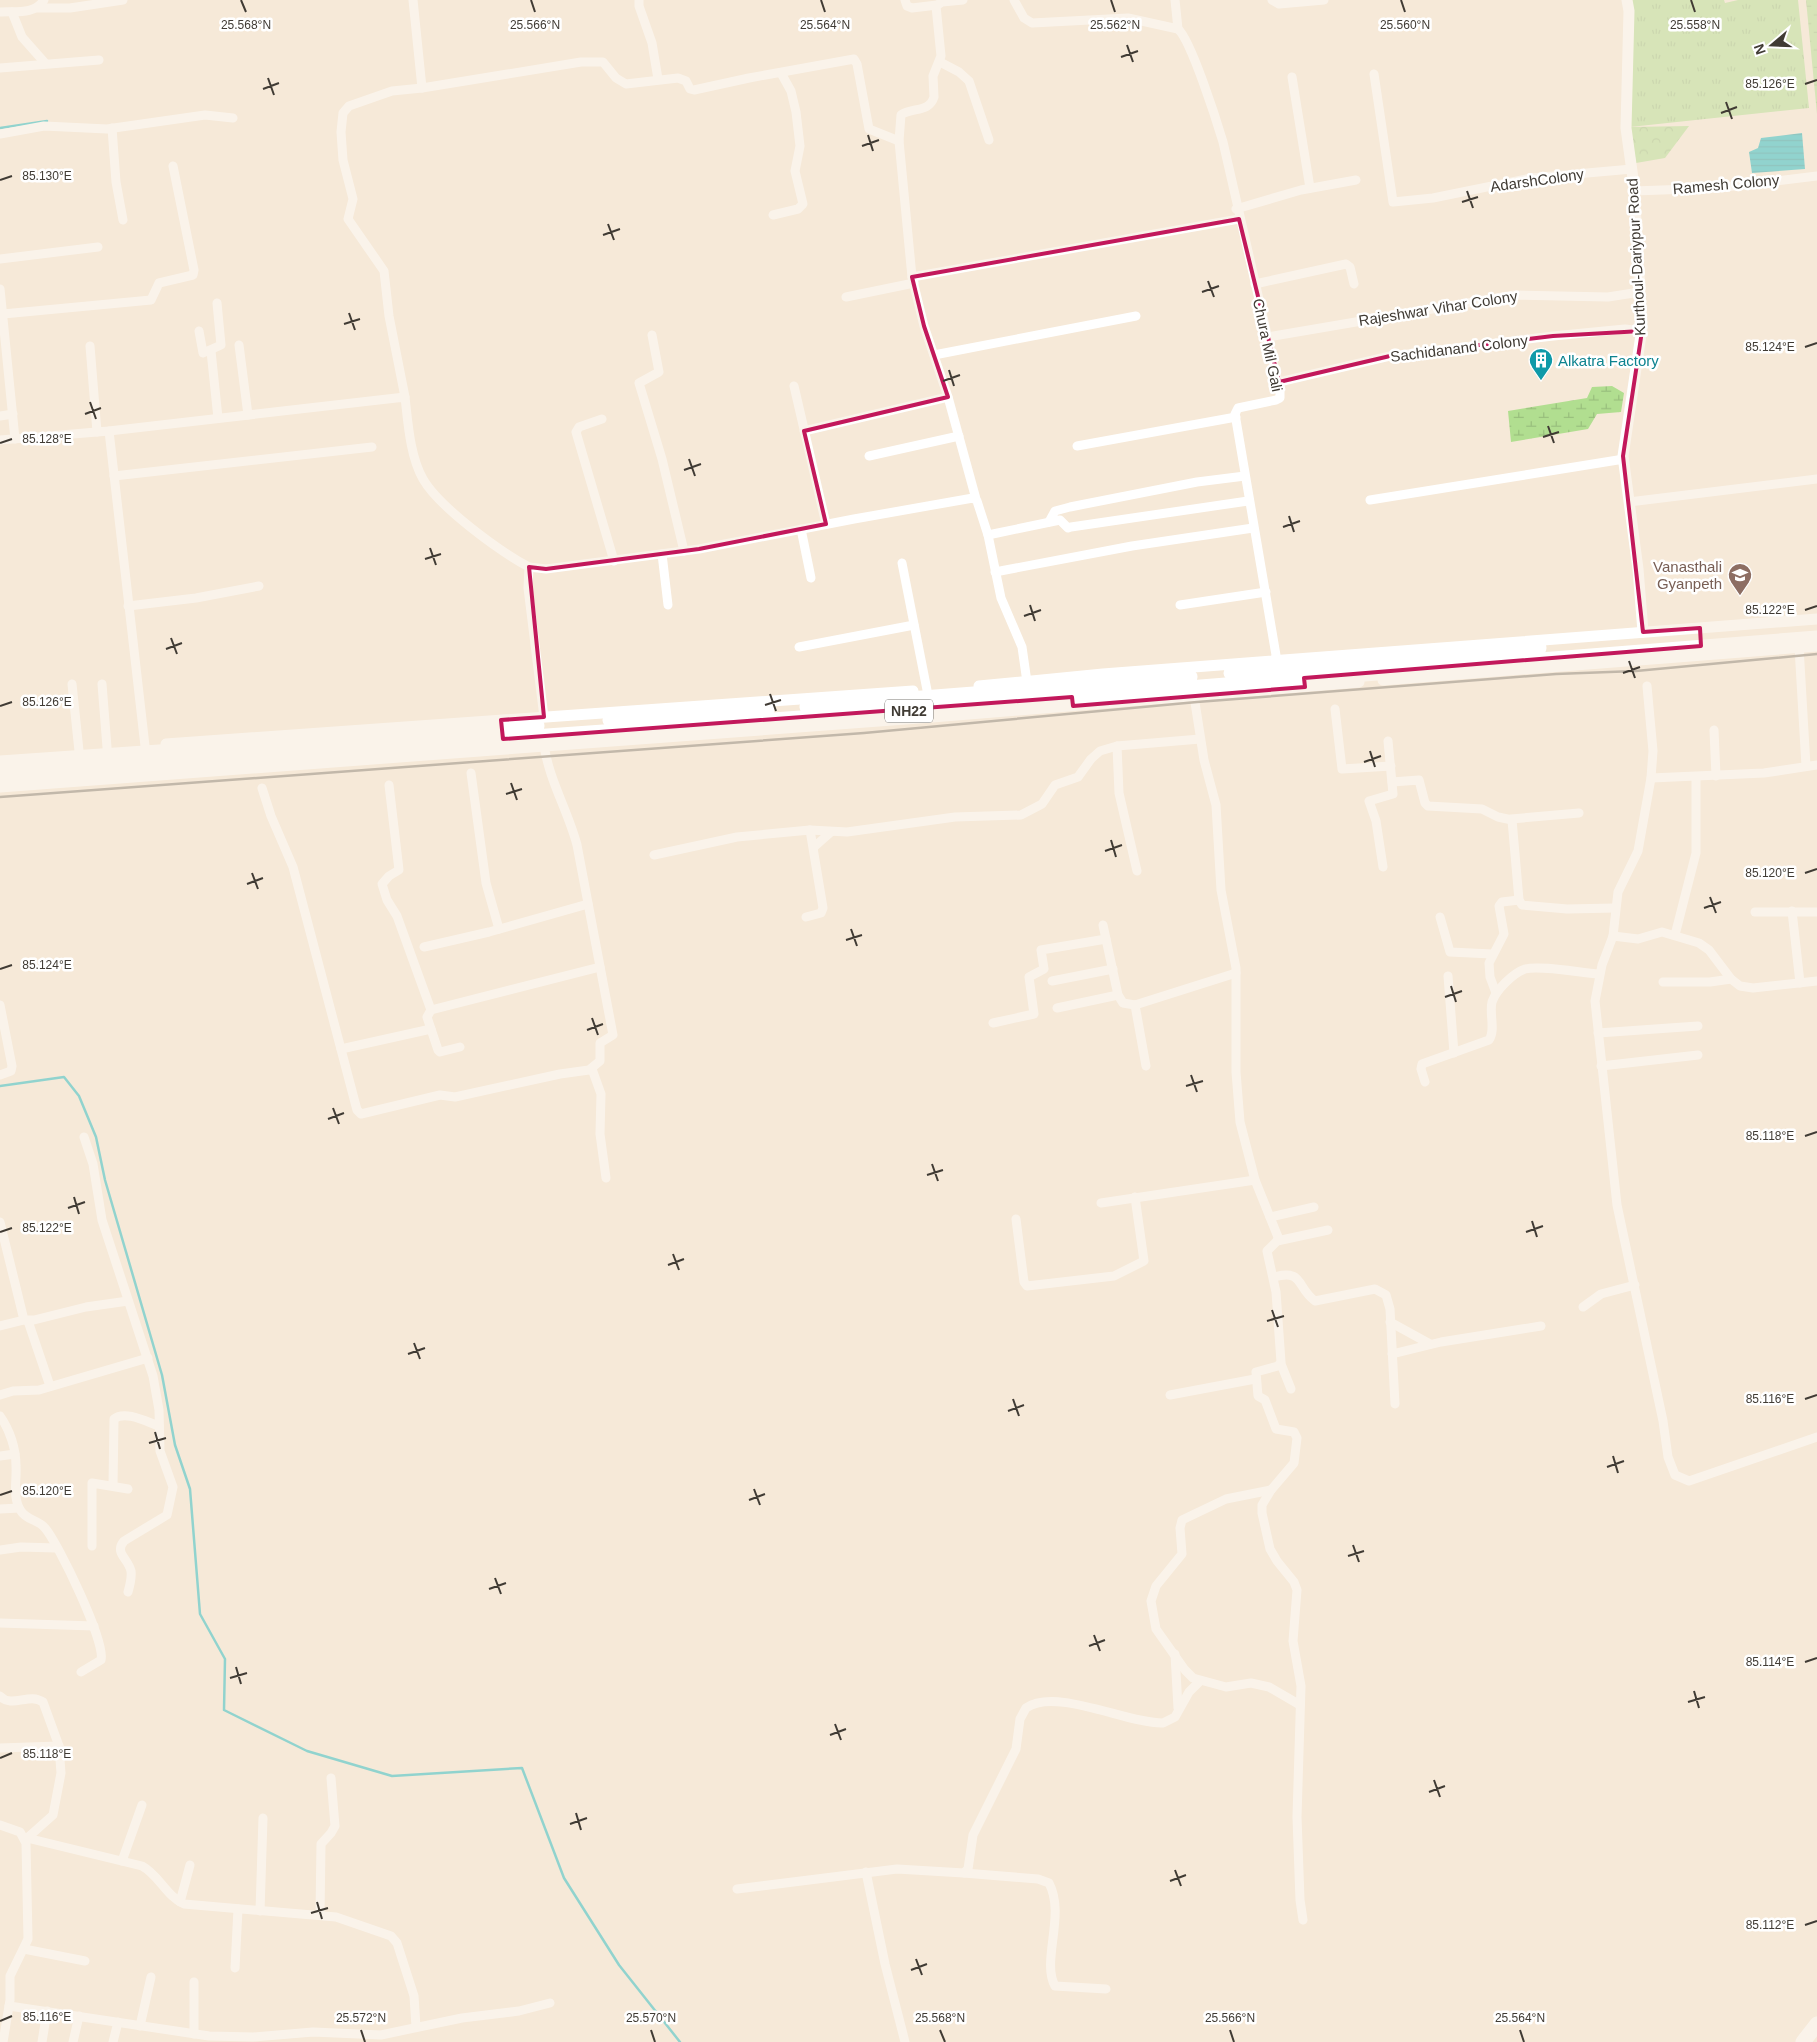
<svg xmlns="http://www.w3.org/2000/svg" width="1817" height="2042" viewBox="0 0 1817 2042" font-family="Helvetica,sans-serif">
  <style>
    .grass { fill: url(#grass-tufts) }
    .forest { fill: url(#forest-crowns) }
    .wetland { fill: url(#wetland-marsh) }
    .water { fill: url(#water-rules) }
    .lines { fill: none; stroke-linecap: round; stroke-linejoin: round }
    .stream { stroke: #18b9c1; stroke-width: 2.5 }
    .street { stroke: #fff; stroke-width: 9 }
    .secondary { stroke: #fff; stroke-width: 11 }
    .highway { stroke: #fff; stroke-width: 15 }
    .rail { stroke: #847c71; stroke-width: 2.5 }
    .marked { fill: none; stroke: #c2185b; stroke-width: 4; stroke-linejoin: round }
    .ticks { fill: none; stroke: #403b34; stroke-width: 2 }
    .labels { text-anchor: middle; dominant-baseline: central; stroke-width: 5; stroke-linejoin: round; paint-order: stroke }
    .shield { fill: #fff; stroke: #797671; stroke-width: 1 }
    .shield-label { font-size: 14px; font-weight: bold; fill: #403b34 }
    .street-label { font-size: 15px; fill: #403b34; stroke: #fff }
    .culture-label { font-size: 15px; fill: #0d838f; stroke: #fff; text-anchor: start }
    .education-label { font-size: 15px; fill: #785e54; stroke: #fff; text-anchor: end }
    .ticks-label { font-size: 12px; text-anchor: middle; fill: #403b34; stroke: #fff; stroke-width: 5; stroke-linejoin: round; paint-order: stroke }
  </style>
  <defs>
    <pattern id="grass-tufts" width="24" height="20" patternUnits="userSpaceOnUse" patternTransform="scale(1.25)"><rect width="24" height="20" fill="#b1de90"/><path d="M3 7l-1-3M5 7V3M7 7l1-3M15 17l-1-3M17 17v-4M19 17l1-3" fill="none" stroke="#99bf7d"/></pattern>
    <pattern id="forest-crowns" width="20" height="18" patternUnits="userSpaceOnUse" patternTransform="scale(1.25)"><rect width="20" height="18" fill="#b1de90"/><path d="M2 6a3 3 0 1 1 6 0M12 15a3 3 0 1 1 6 0" fill="none" stroke="#99bf7d"/></pattern>
    <pattern id="wetland-marsh" width="20" height="14" patternUnits="userSpaceOnUse" patternTransform="scale(1.25)"><rect width="20" height="14" fill="#b1de90"/><path d="M1 5h8M5 5V1M11 12h8M15 12V8" fill="none" stroke="#99bf7d"/></pattern>
    <pattern id="water-rules" width="6" height="5" patternUnits="userSpaceOnUse" patternTransform="scale(1.25)"><rect width="6" height="5" fill="#18b9c1"/><path d="M0 2.5h6" fill="none" stroke="#17989e"/></pattern>
  </defs>
  <rect width="100%" height="100%" fill="#f6e9d8"/>
  <polygon class="grass" points="1625,0 1724,0 1725,3 1738,0 1798,0 1809,108 1630,127"/>
  <polygon class="forest" points="1689,126 1665,158 1636,163 1630,127"/>
  <g class="wetland">
    <polygon points="1806,0 1817,0 1817,114"/>
    <polygon points="1612,386 1624,393 1621,412 1597,414 1588,429 1511,442 1508,411 1587,398 1592,387"/>
  </g>
  <polygon class="water" points="1802,133 1805,169 1752,173 1749,152 1758,148 1761,138"/>
  <g class="lines">
    <g class="stream">
      <polyline points="0,128 47,121"/>
      <polyline points="0,1086 64,1077 79,1096 96,1137 105,1180 162,1375 175,1445 190,1489 200,1614 225,1659 224,1710 307,1751 392,1776 522,1768 564,1878 619,1965 680,2042"/>
    </g>
    <g class="street">
      <polyline points="413,0 422,88"/>
      <polyline points="639,0 639,6 652,43 658,79"/>
      <polyline points="905,0 907,6 912,8 937,5"/>
      <path d="M 963,0 L 942,2 L 936,6 L 941,56 L 933,76 L 934,97 C 929,113 912,107 901,115 L 899,141 L 912,277 L 924,326 L 948,397 L 976,499"/>
      <path d="M 1014,0 L 1024,18 L 1032,23 L 1128,18 L 1178,29 C 1191,40 1217,122 1223,142 L 1280,391 L 1280,398 L 1276,400 L 1238,408 L 1235,414 L 1277,661"/>
      <polyline points="1175,0 1178,29"/>
      <polyline points="1272,0 1279,4 1324,0"/>
      <polyline points="37,8 70,8 123,0"/>
      <path d="M 0,12 C 16,11 34,15 44,0"/>
      <polyline points="12,12 22,37 45,63"/>
      <polyline points="940,62 959,72 969,81 989,140"/>
      <polyline points="0,68 99,60"/>
      <polyline points="1374,74 1393,202 1433,198 1531,178 1632,169"/>
      <polyline points="1292,77 1310,188"/>
      <polyline points="112,128 116,182 123,220"/>
      <polyline points="0,134 44,126 107,129 205,115 233,118"/>
      <polyline points="1634,191 1717,188 1817,176"/>
      <polyline points="1236,209 1301,190 1356,180"/>
      <polyline points="773,215 798,209 803,204 795,171 800,146 796,112 791,91 781,73"/>
      <polyline points="0,259 98,247"/>
      <polyline points="912,277 1239,219"/>
      <polyline points="1255,284 1346,264 1350,267 1354,284"/>
      <polyline points="0,289 15,439"/>
      <polyline points="846,297 914,283"/>
      <polyline points="3,314 151,300 159,283 193,275 194,270 173,166"/>
      <polyline points="199,331 203,353 221,345 217,303"/>
      <polyline points="652,335 659,372 639,383 662,459 684,551"/>
      <polyline points="1268,337 1514,295 1608,297 1640,292"/>
      <polyline points="239,345 248,415"/>
      <polyline points="90,346 97,432"/>
      <polyline points="211,351 218,418"/>
      <polyline points="934,355 1136,316"/>
      <polyline points="1279,382 1390,356 1553,336 1625,329 1642,331"/>
      <polyline points="794,386 826,524"/>
      <polyline points="405,397 389,316 384,271 348,219 353,199 343,160 341,132 343,113 349,106 392,91 422,88 581,62 603,62 616,78 626,84 678,78 686,81 690,89 694,90 749,78 854,59 857,64 869,129 899,141"/>
      <polyline points="0,416 13,414"/>
      <polyline points="602,419 579,427 576,432 614,561"/>
      <polyline points="109,431 145,746"/>
      <polyline points="804,431 948,397"/>
      <path d="M 0,440 L 109,431 L 405,397 C 408,423 410,456 423,479 C 439,507 499,551 529,567 L 528,588 L 544,717"/>
      <polyline points="1077,446 1236,417"/>
      <polyline points="869,456 959,436"/>
      <polyline points="114,476 372,447"/>
      <polyline points="1370,500 1624,459"/>
      <polyline points="1629,502 1817,479"/>
      <polyline points="1049,522 1055,511 1070,507 1197,482 1245,476"/>
      <polyline points="801,529 811,578"/>
      <polyline points="988,535 1060,520 1068,528 1071,527 1248,501"/>
      <polyline points="662,554 668,605"/>
      <polyline points="902,563 927,690"/>
      <polyline points="529,567 546,569 699,549 854,519 973,498 977,501 988,535 1001,598 1022,647 1027,682"/>
      <polyline points="995,572 1132,546 1253,528"/>
      <polyline points="1180,605 1266,592"/>
      <polyline points="128,606 196,598 259,586"/>
      <polyline points="799,647 914,625"/>
      <polyline points="1799,647 1806,766"/>
      <polyline points="72,684 79,751"/>
      <polyline points="102,684 108,760"/>
      <polyline points="1647,686 1653,751 1651,778 1638,851 1618,892 1613,936 1602,965 1595,1001 1617,1205 1663,1421 1668,1457 1675,1475 1689,1481 1817,1437"/>
      <polyline points="1194,696 1204,760 1216,805 1221,890 1236,968 1236,1072 1240,1122 1255,1180 1278,1237 1277,1241 1267,1251 1276,1292 1281,1362 1278,1366 1256,1372 1258,1396 1265,1400 1276,1429 1294,1432 1297,1438 1294,1463 1271,1490 1262,1505 1262,1513 1270,1549 1277,1561 1294,1582 1297,1590 1293,1641 1301,1686 1297,1817 1300,1900 1303,1920"/>
      <polyline points="1335,709 1342,769 1391,766"/>
      <polyline points="1714,730 1716,776"/>
      <polyline points="1117,746 1119,793 1137,871"/>
      <polyline points="471,773 486,883 499,929"/>
      <polyline points="1651,778 1764,773 1817,765"/>
      <polyline points="1392,782 1419,780 1425,803 1428,806 1482,809 1498,817 1512,820 1519,900 1522,905 1567,909 1615,908"/>
      <polyline points="389,785 399,870 389,876 382,884 387,900 397,916 431,1010"/>
      <path d="M 262,788 L 271,816 L 293,867 L 357,1110 L 361,1114 L 440,1095 L 455,1097 L 560,1074 L 589,1070 L 600,1061 L 600,1043 L 613,1035 L 577,845 C 568,811 549,780 544,745"/>
      <polyline points="1511,819 1579,813"/>
      <polyline points="814,847 831,832"/>
      <polyline points="654,855 737,837 810,830 847,832 955,817 1021,815 1042,804 1055,785 1078,777 1091,759 1100,751 1117,746 1200,739"/>
      <polyline points="1383,867 1376,821 1369,801 1393,794 1388,741"/>
      <polyline points="1792,911 1800,983"/>
      <polyline points="1755,912 1817,912"/>
      <polyline points="806,917 821,913 823,908 810,830"/>
      <polyline points="1440,917 1450,952 1492,954"/>
      <polyline points="1103,925 1118,995 1123,1003 1135,1005"/>
      <polyline points="1675,935 1696,853 1696,777"/>
      <polyline points="1613,936 1638,939 1662,932 1699,943 1709,950 1731,979 1740,986 1753,988 1817,981"/>
      <polyline points="424,947 489,932 588,904"/>
      <polyline points="1448,976 1454,1053"/>
      <polyline points="1052,981 1113,969"/>
      <polyline points="1663,982 1710,982 1731,979"/>
      <polyline points="1496,993 1490,977 1489,963 1504,934 1499,906 1502,902 1519,900"/>
      <polyline points="0,1005 12,1066 11,1071 0,1075"/>
      <polyline points="1057,1008 1118,995"/>
      <polyline points="993,1023 1034,1014 1029,977 1044,969 1041,950 1106,939"/>
      <polyline points="1598,1033 1698,1026"/>
      <polyline points="460,1047 440,1052 438,1050 427,1017 431,1010 600,967"/>
      <polyline points="341,1049 431,1029"/>
      <polyline points="1146,1066 1135,1005 1236,973"/>
      <polyline points="1601,1066 1698,1055"/>
      <polyline points="592,1069 601,1094 600,1134 606,1178"/>
      <path d="M 1425,1082 L 1421,1069 L 1422,1064 L 1489,1040 C 1496,1030 1489,1014 1492,1002 C 1496,990 1513,973 1525,969 C 1541,965 1581,973 1599,974"/>
      <path d="M 84,1137 L 93,1164 L 102,1220 L 153,1376 L 159,1410 L 160,1451 L 173,1487 L 167,1515 L 124,1541 C 114,1553 128,1558 131,1571 C 132,1578 130,1585 128,1592"/>
      <polyline points="1101,1203 1255,1180"/>
      <polyline points="1270,1217 1314,1207"/>
      <polyline points="1016,1219 1024,1282 1027,1286 1114,1276 1144,1261 1135,1197"/>
      <polyline points="0,1222 24,1320 34,1320 86,1307 128,1301"/>
      <polyline points="1277,1241 1328,1230"/>
      <path d="M 1274,1277 C 1304,1269 1296,1287 1315,1301 L 1375,1289 L 1386,1295 L 1390,1309 L 1395,1404"/>
      <polyline points="1583,1307 1601,1294 1635,1285"/>
      <polyline points="28,1321 50,1386"/>
      <polyline points="1390,1322 1430,1344"/>
      <polyline points="0,1326 24,1320"/>
      <polyline points="1392,1354 1441,1342 1541,1326"/>
      <polyline points="1281,1364 1291,1389"/>
      <polyline points="0,1395 13,1391 39,1390 148,1358"/>
      <polyline points="1170,1395 1255,1379"/>
      <path d="M 0,1416 C 10,1430 16,1449 16,1466 C 17,1481 12,1498 21,1511 C 26,1520 39,1520 45,1528 C 58,1543 106,1642 101,1660 L 81,1672"/>
      <polyline points="0,1456 15,1454"/>
      <path d="M 113,1485 L 114,1419 C 125,1410 147,1422 159,1426"/>
      <polyline points="1271,1490 1226,1499 1182,1520 1180,1528 1182,1554 1156,1586 1151,1601 1156,1629 1185,1670 1193,1678 1226,1687 1251,1683 1269,1687 1300,1705"/>
      <polyline points="0,1509 19,1508"/>
      <polyline points="92,1546 92,1483 128,1489"/>
      <polyline points="0,1550 21,1547 56,1548"/>
      <polyline points="0,1623 94,1626"/>
      <polyline points="1175,1654 1178,1708"/>
      <path d="M 0,1696 C 12,1709 29,1692 43,1702 L 59,1746 L 61,1773 L 53,1815 L 25,1840"/>
      <polyline points="0,1748 59,1746"/>
      <polyline points="0,1825 20,1832 26,1843 28,1939 10,1976 10,2000 3,2042"/>
      <path d="M 27,1838 L 142,1866 C 159,1875 166,1896 184,1904 L 336,1917 L 391,1936 L 397,1943 L 414,1996 L 416,2027"/>
      <polyline points="122,1861 142,1805"/>
      <polyline points="866,1872 885,1964 905,2042"/>
      <path d="M 964,1873 L 1038,1879 L 1049,1883 C 1066,1915 1041,1961 1055,1986 L 1106,1989"/>
      <path d="M 737,1889 L 897,1869 L 964,1873 L 968,1869 L 973,1835 L 1016,1749 L 1020,1719 L 1026,1708 C 1056,1687 1128,1724 1163,1723 L 1175,1717 L 1189,1692 L 1200,1681"/>
      <polyline points="180,1902 190,1865"/>
      <polyline points="260,1911 263,1818"/>
      <polyline points="320,1915 321,1844 331,1833 335,1826 331,1778"/>
      <polyline points="24,1949 85,1961"/>
      <polyline points="235,1968 238,1909"/>
      <polyline points="194,1982 194,2034"/>
      <polyline points="9,2006 209,2036 253,2037 313,2032 381,2035 462,2018 519,2011 550,2003"/>
      <polyline points="140,2026 151,1977"/>
      <polyline points="42,2042 47,2011"/>
      <polyline points="73,2042 79,2016"/>
      <polyline points="113,2042 118,2022"/>
    </g>
    <g class="secondary">
      <polyline points="1627,0 1629,11 1626,128 1634,186 1642,328 1623,456 1638,569 1643,632"/>
      <polyline points="1383,680 1817,646"/>
      <polyline points="979,686 1103,674 1817,619"/>
      <polyline points="166,744 913,691"/>
      <polyline points="0,787 932,717 1359,682"/>
    </g>
    <g class="highway">
      <polyline points="1231,673 1539,648"/>
      <polyline points="807,707 1190,677"/>
      <polyline points="610,720 767,710"/>
      <polyline points="0,763 537,726"/>
      <polyline points="0,775 912,710 1817,638"/>
      <polyline points="1803,2042 1817,2024"/>
    </g>
    <polyline class="rail" points="0,797 864,733 1197,702 1556,674 1636,671 1817,654"/>
  </g>
  <path d="M0 0H1817V2042H0ZM 1239,219 L 1279,382 L 1390,356 L 1553,336 L 1642,331 L 1623,456 L 1643,632 L 1700,628 L 1701,646 L 1304,678 L 1305,687 L 1073,706 L 1072,697 L 503,739 L 501,720 L 544,717 L 529,567 L 546,569 L 699,549 L 826,524 L 804,431 L 948,397 L 924,326 L 912,277 Z" fill="#f6e9d8" fill-opacity=".55" fill-rule="evenodd"/>
  <path class="marked" d="M 1239,219 L 1279,382 L 1390,356 L 1553,336 L 1642,331 L 1623,456 L 1643,632 L 1700,628 L 1701,646 L 1304,678 L 1305,687 L 1073,706 L 1072,697 L 503,739 L 501,720 L 544,717 L 529,567 L 546,569 L 699,549 L 826,524 L 804,431 L 948,397 L 924,326 L 912,277 Z"/>
  <path class="ticks" d="M 241,0 L 246,12M 531,0 L 535,12M 821,0 L 825,12M 1111,0 L 1115,12M 1401,0 L 1405,12M 1691,0 L 1695,12M 1127,45 L 1133,62M 1121,57 L 1138,51M 268,78 L 274,95M 1805,84 L 1817,80M 263,89 L 279,83M 1726,102 L 1732,119M 1721,113 L 1737,107M 868,135 L 873,151M 862,146 L 879,140M 0,180 L 12,176M 1467,191 L 1473,208M 1462,202 L 1478,197M 608,224 L 614,240M 603,235 L 620,229M 1208,281 L 1214,297M 1202,292 L 1219,286M 349,313 L 355,330M 344,324 L 360,319M 1805,347 L 1817,343M 949,370 L 954,386M 943,381 L 960,375M 90,402 L 96,419M 85,414 L 101,408M 1548,426 L 1554,443M 1543,437 L 1559,432M 0,443 L 12,439M 689,459 L 695,476M 684,470 L 701,464M 1289,516 L 1294,532M 1283,527 L 1300,521M 430,548 L 436,565M 425,559 L 441,554M 1030,605 L 1035,621M 1805,610 L 1817,606M 1024,616 L 1041,610M 171,638 L 177,654M 166,649 L 182,643M 1629,661 L 1635,678M 1623,673 L 1640,667M 770,694 L 776,711M 765,705 L 781,700M 0,706 L 12,702M 1370,751 L 1375,767M 1364,762 L 1381,756M 511,783 L 517,800M 506,794 L 522,789M 1111,840 L 1116,857M 1105,851 L 1122,845M 252,873 L 258,889M 1805,873 L 1817,869M 247,884 L 263,878M 1710,897 L 1716,913M 1704,908 L 1721,902M 851,929 L 857,946M 846,940 L 862,935M 0,969 L 12,965M 1451,986 L 1456,1002M 1445,997 L 1462,991M 592,1018 L 598,1035M 587,1030 L 603,1024M 1191,1075 L 1197,1092M 1186,1086 L 1203,1081M 333,1108 L 339,1124M 328,1119 L 344,1113M 1805,1136 L 1817,1132M 932,1164 L 938,1181M 927,1175 L 943,1170M 74,1197 L 79,1214M 68,1208 L 85,1202M 1532,1221 L 1537,1237M 0,1232 L 12,1228M 1526,1232 L 1543,1226M 673,1254 L 679,1270M 668,1265 L 684,1259M 1272,1310 L 1278,1327M 1267,1321 L 1284,1316M 414,1343 L 420,1359M 408,1354 L 425,1348M 1013,1399 L 1019,1416M 1805,1399 L 1817,1395M 1008,1411 L 1024,1405M 155,1432 L 160,1449M 149,1443 L 166,1438M 1613,1456 L 1618,1473M 1607,1467 L 1624,1461M 754,1489 L 760,1505M 0,1495 L 12,1491M 749,1500 L 765,1494M 1353,1545 L 1359,1562M 1348,1556 L 1364,1551M 495,1578 L 501,1594M 489,1589 L 506,1583M 1094,1635 L 1100,1651M 1089,1646 L 1105,1640M 1805,1662 L 1817,1658M 236,1667 L 241,1684M 230,1678 L 247,1673M 1694,1691 L 1699,1708M 1688,1702 L 1705,1697M 835,1724 L 841,1740M 830,1735 L 846,1729M 0,1758 L 12,1753M 1434,1780 L 1440,1797M 1429,1792 L 1445,1786M 576,1813 L 581,1830M 570,1824 L 587,1818M 1175,1870 L 1181,1886M 1170,1881 L 1186,1875M 317,1902 L 322,1919M 311,1913 L 328,1908M 1805,1925 L 1817,1921M 916,1959 L 922,1975M 911,1970 L 927,1964M 0,2021 L 12,2016M 361,2030 L 365,2042M 651,2030 L 655,2042M 940,2030 L 945,2042M 1230,2030 L 1234,2042M 1520,2030 L 1524,2042"/>
  <defs>
    <g id="building-pin" transform="scale(1.25)"><path d="M0 17L-7.5 6A9.5 9.5 0 1 1 7.5 6Z" fill="#0f9aa8" stroke="#fff"/><path d="M-4-6H4V6H1V3H-1V6H-4ZM-2.5-4.3h1.7v1.8h-1.7ZM.8-4.3h1.7v1.8H.8ZM-2.5-1h1.7V.8h-1.7ZM.8-1h1.7V.8H.8Z" fill="#fff"/></g>
    <g id="school-pin" transform="scale(1.25)"><path d="M0 17L-7.5 6A9.5 9.5 0 1 1 7.5 6Z" fill="#8d6e63" stroke="#fff"/><path d="M0-5L7-2L0 1L-7-2ZM-4 1L0 2.5L4 1V4Q0 6-4 4Z" fill="#fff"/></g>
  </defs>
  <g fill-rule="evenodd">
    <use href="#building-pin" x="1541" y="360"/>
    <use href="#school-pin" x="1740" y="575"/>
  </g>
  <g class="labels">
    <rect class="shield" x="885" y="699.5" width="48" height="23" rx="4"/>
    <g class="shield-label">
      <text x="909" y="711">NH22</text>
    </g>
    <g class="street-label">
      <text transform="translate(1537 180) rotate(-8)">AdarshColony</text>
      <text transform="translate(1726 184) rotate(-5)">Ramesh Colony</text>
      <text transform="translate(1636 257) rotate(-93)">Kurthoul-Dariypur Road</text>
      <text transform="translate(1438 308) rotate(-9)">Rajeshwar Vihar Colony</text>
      <text transform="translate(1268 345) rotate(78)">Chura Mil Gali</text>
      <text transform="translate(1459 348) rotate(-7)">Sachidanand Colony</text>
    </g>
    <g class="culture-label">
      <text x="1558" y="360">Alkatra Factory</text>
    </g>
    <g class="education-label">
      <text x="1722" y="566">Vanasthali<tspan x="1722" dy="17">Gyanpeth</tspan></text>
    </g>
  </g>
  <g class="ticks-label">
    <text x="246" y="29">25.568°N</text>
    <text x="535" y="29">25.566°N</text>
    <text x="825" y="29">25.564°N</text>
    <text x="1115" y="29">25.562°N</text>
    <text x="1405" y="29">25.560°N</text>
    <text x="1695" y="29">25.558°N</text>
    <text x="1770" y="88">85.126°E</text>
    <text x="47" y="180">85.130°E</text>
    <text x="1770" y="351">85.124°E</text>
    <text x="47" y="443">85.128°E</text>
    <text x="1770" y="614">85.122°E</text>
    <text x="47" y="706">85.126°E</text>
    <text x="1770" y="877">85.120°E</text>
    <text x="47" y="969">85.124°E</text>
    <text x="1770" y="1140">85.118°E</text>
    <text x="47" y="1232">85.122°E</text>
    <text x="1770" y="1403">85.116°E</text>
    <text x="47" y="1495">85.120°E</text>
    <text x="1770" y="1666">85.114°E</text>
    <text x="47" y="1758">85.118°E</text>
    <text x="1770" y="1929">85.112°E</text>
    <text x="47" y="2021">85.116°E</text>
    <text x="361" y="2022">25.572°N</text>
    <text x="651" y="2022">25.570°N</text>
    <text x="940" y="2022">25.568°N</text>
    <text x="1230" y="2022">25.566°N</text>
    <text x="1520" y="2022">25.564°N</text>
  </g>
  <g transform="translate(1772 45) rotate(251)" stroke="#ffffff" stroke-width="4" paint-order="stroke">
  <path d="M0-4L9 19L0 12L-9 19Z" fill="#403b34"/>
  <text y="-8" font-size="14" font-weight="bold" text-anchor="middle" fill="#403b34">N</text>
  </g>
</svg>
